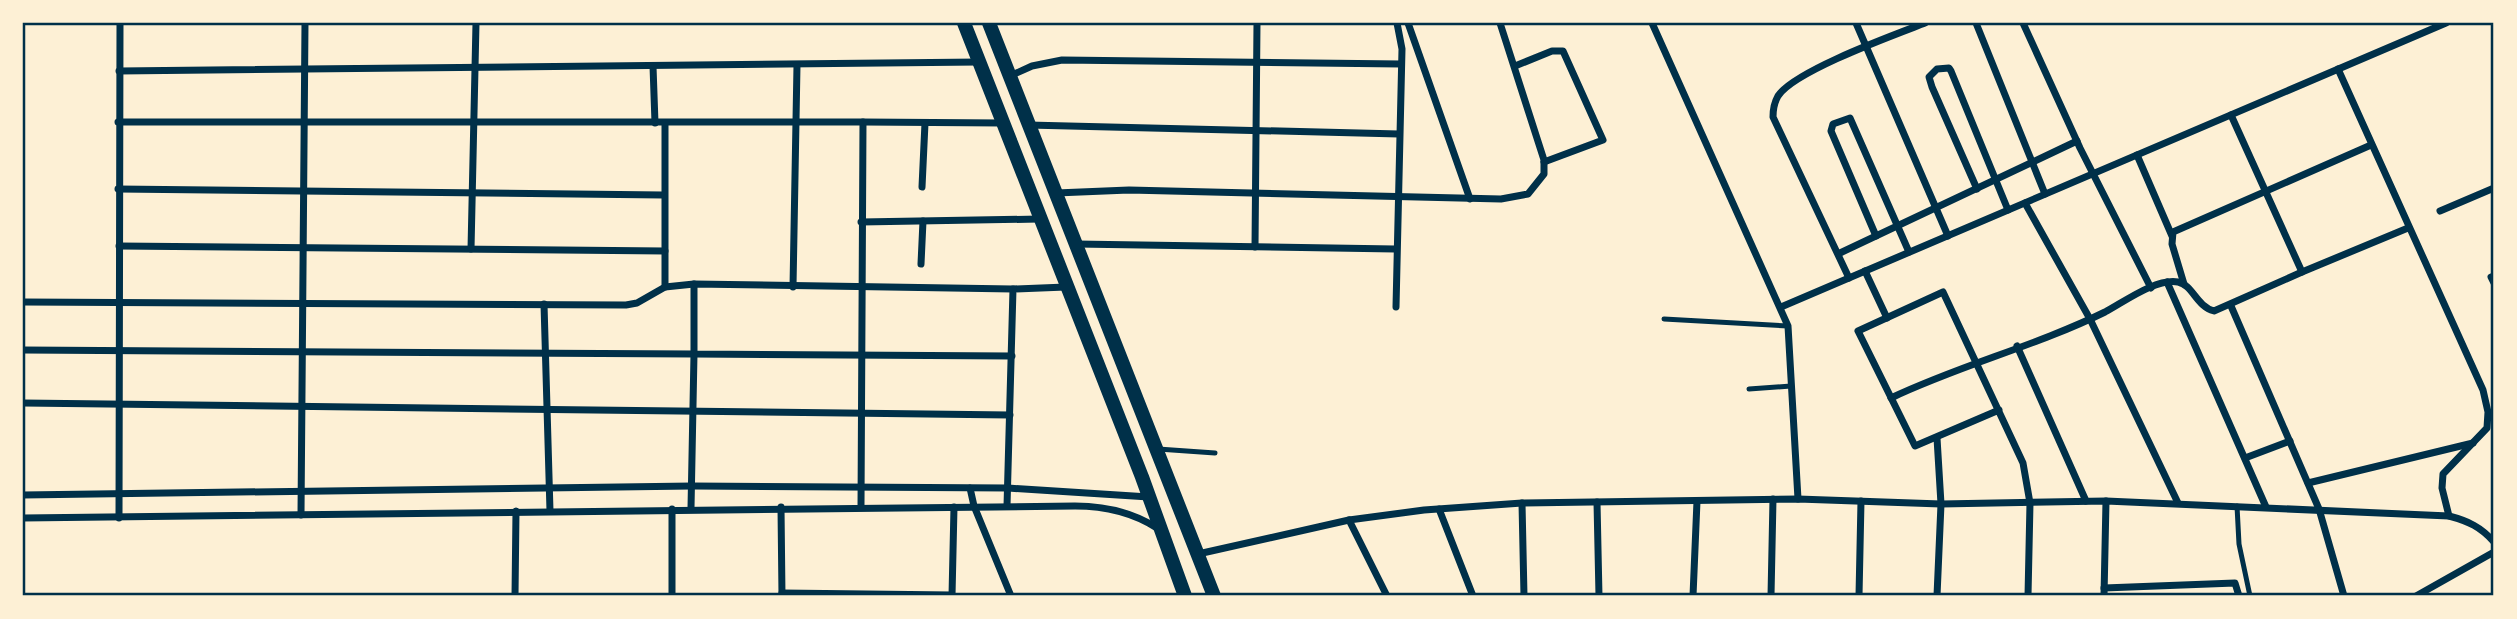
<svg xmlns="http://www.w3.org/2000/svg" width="2517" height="619" viewBox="0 0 2517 619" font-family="Manrope,sans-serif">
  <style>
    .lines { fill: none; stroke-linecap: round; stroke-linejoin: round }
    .service { stroke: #003049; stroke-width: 5 }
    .minor { stroke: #003049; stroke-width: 7 }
    .secondary { stroke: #003049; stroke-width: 14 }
    .neatline { fill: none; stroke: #003049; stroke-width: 2.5 }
  </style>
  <rect width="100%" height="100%" fill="#fdf0d5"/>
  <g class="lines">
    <g class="service">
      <polyline points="1664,319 1788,326"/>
      <polyline points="1749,389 1791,386"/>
      <polyline points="1158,449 1215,453"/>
      <polyline points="2237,506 2239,544 2250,596"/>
    </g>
    <g class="minor">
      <polyline points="1408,23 1470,199"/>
      <polyline points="1652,23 1788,326 1798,499"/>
      <polyline points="1856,23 1948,236"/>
      <polyline points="1976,23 2045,194"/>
      <polyline points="2023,23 2080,148 2151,288"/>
      <polyline points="653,66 655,123"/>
      <polyline points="1515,66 1552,51 1563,51 1603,140 1544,162"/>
      <polyline points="2338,69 2483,390 2488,412 2487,428 2443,474 2442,488 2449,516"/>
      <polyline points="119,71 979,62"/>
      <polyline points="1010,76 1032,66 1062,60 1401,64"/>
      <polyline points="2231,115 2302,272 2408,228"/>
      <polyline points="118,122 863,122 861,507"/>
      <polyline points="863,122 1002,123"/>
      <polyline points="1028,125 1399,134"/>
      <polyline points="2137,155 2172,236"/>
      <polyline points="922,187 925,123"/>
      <polyline points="118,189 663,195"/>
      <polyline points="1977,189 1932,87 1929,77 1937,69 1949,68 1951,71 2008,210"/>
      <polyline points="1056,193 1129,190 1501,199 1528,194 1544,174 1544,160 1500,23"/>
      <polyline points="2025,203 2090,319 2178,503"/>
      <polyline points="2440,211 2494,188"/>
      <polyline points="861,222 1039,219"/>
      <polyline points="1876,236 1831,131 1833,124 1850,118 1909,252"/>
      <polyline points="1076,244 1395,249"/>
      <polyline points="119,246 665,251"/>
      <polyline points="1255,247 1257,23"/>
      <polyline points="471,249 476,23"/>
      <polyline points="1840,253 2077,141"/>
      <polyline points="921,264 923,221"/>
      <polyline points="1865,271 1887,318"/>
      <polyline points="2494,276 2491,277 2494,283"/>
      <path d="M 1849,278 L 1773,117 C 1773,110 1774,103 1778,96 C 1794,71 1894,35 1925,23"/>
      <polyline points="2167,282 2266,507"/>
      <polyline points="694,284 694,354 1012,356"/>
      <polyline points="2184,284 2172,244 2173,232 2371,145"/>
      <polyline points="665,287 665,123"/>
      <polyline points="793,287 797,65"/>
      <polyline points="23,302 626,305 637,303 665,287 694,284 1013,289 1066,287"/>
      <polyline points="544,304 550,511"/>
      <polyline points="2231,306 2319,509 2344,596"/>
      <polyline points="1396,307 1402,49 1397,23"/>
      <polyline points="1781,307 2446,23"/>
      <polyline points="2017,346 2086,501"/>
      <polyline points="23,350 694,354 691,508"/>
      <path d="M 1891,398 C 1960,365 2036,346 2105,312 C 2124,302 2156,278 2178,282 C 2193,285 2196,306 2214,311 L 2302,272"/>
      <polyline points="23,403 1010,415"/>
      <polyline points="1999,410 1915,446 1858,331 1943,292 2023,463 2030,503 2028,596"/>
      <polyline points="2245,458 2290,441"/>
      <polyline points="2308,483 2473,443"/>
      <polyline points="970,488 974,506 1011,596"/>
      <polyline points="23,495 692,486 1008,488 1149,497"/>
      <polyline points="1597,502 1599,596"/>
      <polyline points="1522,503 1524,596"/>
      <polyline points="1007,506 1013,289"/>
      <polyline points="781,507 782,596"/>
      <polyline points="672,509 672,596"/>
      <polyline points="1439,509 1473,596"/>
      <polyline points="301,515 305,23"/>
      <path d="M 23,518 L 1075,506 C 1105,506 1132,512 1157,528"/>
      <polyline points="119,518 120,23"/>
      <polyline points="1349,520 1387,596"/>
      <path d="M 1198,554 L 1349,520 L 1424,510 L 1522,503 L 1798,499 L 1941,504 L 2106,501 L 2449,516 C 2468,521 2481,527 2494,542"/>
      <polyline points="2104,588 2235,583 2239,596"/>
      <polyline points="782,593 952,595"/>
      <polyline points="515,596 516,511"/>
      <polyline points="952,596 954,507"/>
      <polyline points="1693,596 1697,501"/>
      <polyline points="1771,596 1773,499"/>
      <polyline points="1859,596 1861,501"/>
      <polyline points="1937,596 1941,504 1937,438"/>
      <polyline points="2104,596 2106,501"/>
      <polyline points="2416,596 2494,552"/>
    </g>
    <g class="secondary">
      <polyline points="964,23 1142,477 1185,596"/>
      <polyline points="989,23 1214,596"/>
    </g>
  </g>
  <rect width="2517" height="619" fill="none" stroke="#fdf0d5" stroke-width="49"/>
  <rect x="24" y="24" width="2468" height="570" class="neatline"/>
</svg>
